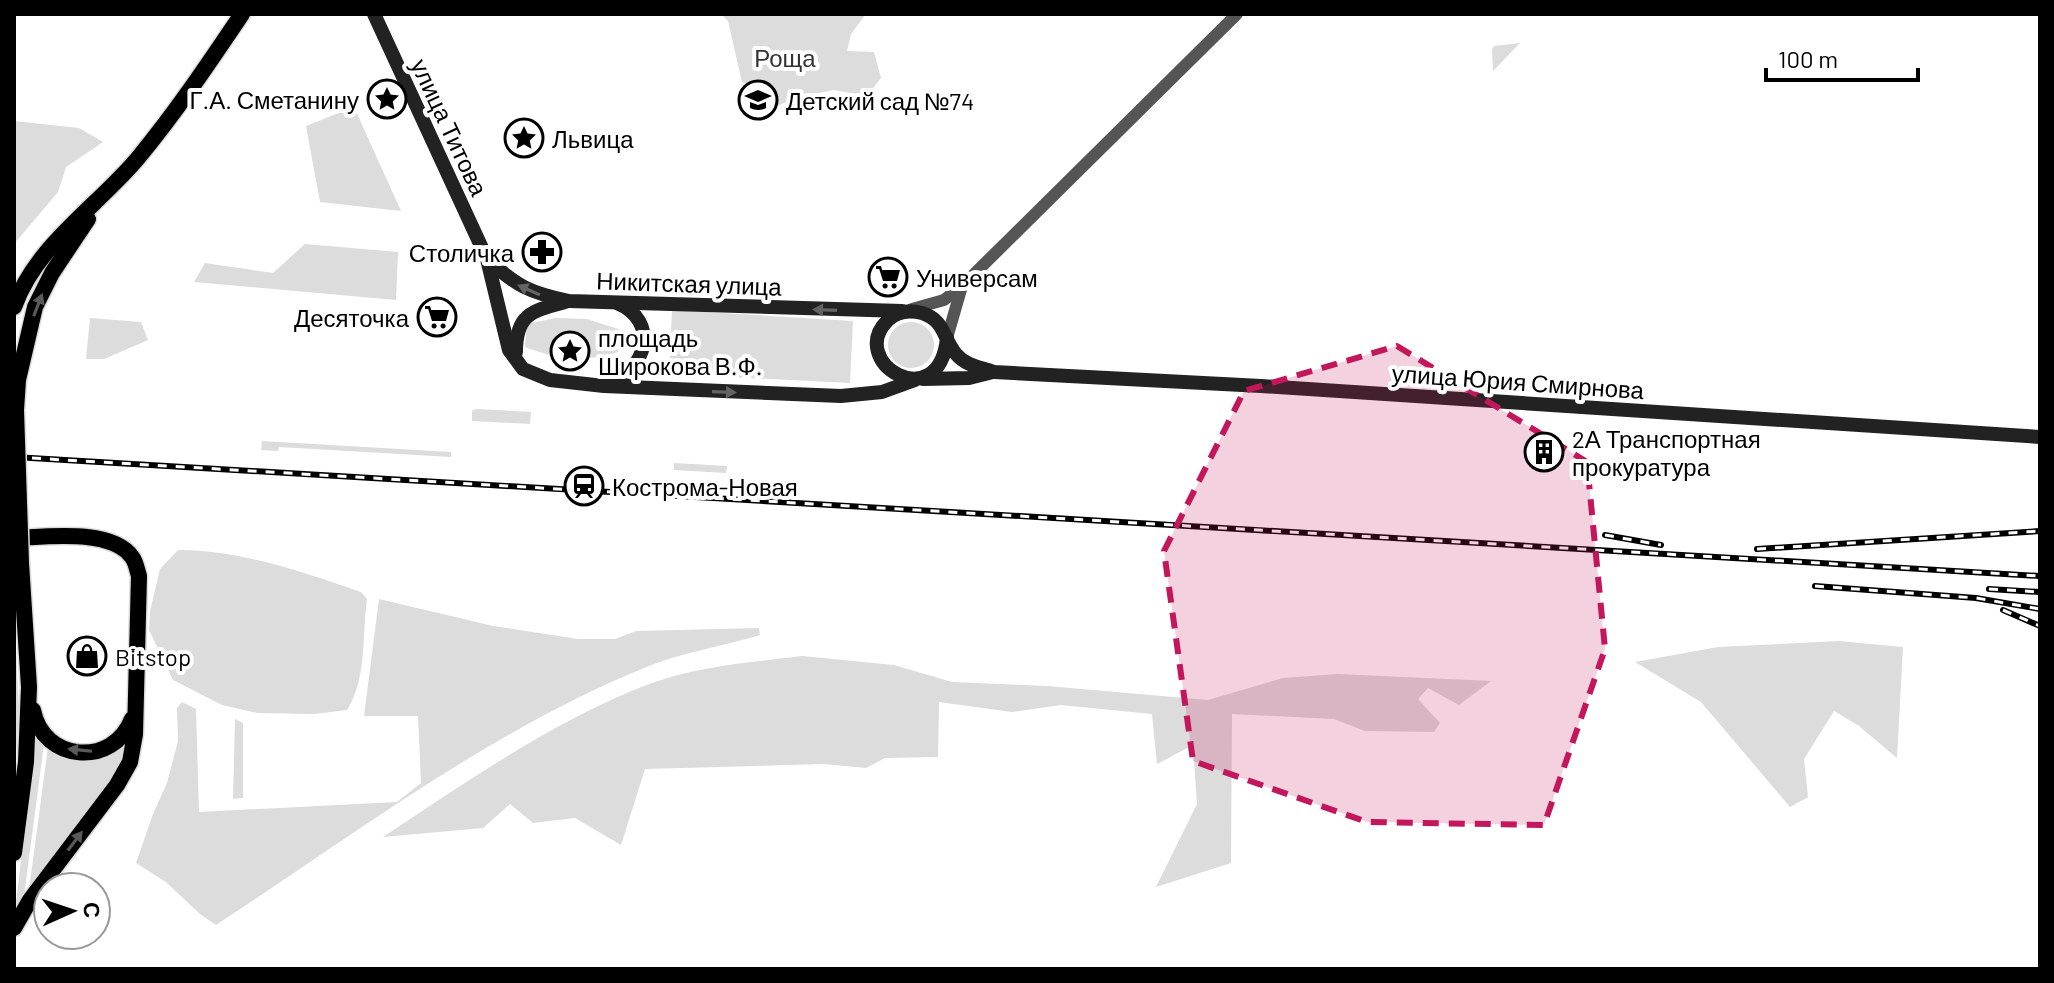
<svg xmlns="http://www.w3.org/2000/svg" width="2054" height="983" viewBox="0 0 2054 983" font-family="Barlow,sans-serif">
  <style>
    .green { fill: #dcdcdc }
    .lines { fill: none; stroke-linecap: round; stroke-linejoin: round }
    .primary-casing { stroke: #dbdbdb; stroke-width: 19 }
    .tertiary { stroke: #555; stroke-width: 12 }
    .secondary { stroke: #222; stroke-width: 14 }
    .primary { stroke: #000; stroke-width: 16 }
    .rail-casing { stroke: #000; stroke-width: 6 }
    .rail { stroke: #fff; stroke-width: 3; stroke-dasharray: 9; stroke-linecap: butt }
    .primary-bridge-casing { stroke: #dbdbdb; stroke-width: 19; stroke-linecap: butt }
    .primary-bridge { stroke: #000; stroke-width: 16 }
    .oneway { fill: #646464 }
    .oneway2 { fill: #595959 }
    .marked { fill: #c2185b; fill-opacity: 0.2; stroke: #c2185b; stroke-width: 6; stroke-dasharray: 16 10; stroke-linejoin: round }
    .labels { text-anchor: middle; dominant-baseline: central; stroke-width: 8; stroke-linejoin: round; paint-order: stroke }
    .park-label { font-size: 24px; fill: #333; stroke: #fff }
    .poi-label { font-size: 24px; fill: #000; stroke: #fff; text-anchor: start }
    .street-label { font-size: 24px; fill: #000; stroke: #fff }
  </style>
  <rect width="100%" height="100%" fill="#fff"/>
  <g class="green">
    <polygon points="721,14 866,14 851,34 847,51 874,52 881,78 867,96 834,90 799,97 774,107 759,90 742,82 728,21"/>
    <polygon points="1520,43 1493,71 1492,50 1494,46"/>
    <polygon points="354,107 401,211 320,202 306,126"/>
    <polygon points="14,121 79,128 103,142 66,167 58,192 14,244"/>
    <polygon points="305,244 398,252 396,300 194,282 205,263 273,273"/>
    <polygon points="672,310 853,321 850,383 669,374"/>
    <polygon points="90,318 141,322 148,340 104,359 86,359"/>
    <path d="M 555,318 L 587,319 L 618,329 L 618,352 C 585,363 556,359 525,347 L 527,324 Z"/>
    <circle cx="911" cy="345" r="23"/>
    <polygon points="476,409 531,412 530,424 472,421 472,411"/>
    <polygon points="262,441 451,452 451,457 279,447 278,451 261,450"/>
    <polygon points="674,463 727,466 726,473 674,470"/>
    <path d="M 178,550 C 241,550 302,572 361,592 L 367,599 C 362,635 367,679 347,710 L 314,714 L 257,713 L 222,705 L 173,680 L 149,630 L 150,611 L 160,569 Z"/>
    <path d="M 379,599 L 493,626 L 578,639 L 615,639 L 636,631 L 759,628 L 760,635 C 724,646 684,652 649,666 C 494,728 355,834 216,925 L 200,914 L 166,882 L 136,863 L 153,814 L 167,783 L 178,741 L 177,708 L 182,702 L 196,709 L 199,812 L 397,802 L 421,783 L 418,716 L 364,716 Z"/>
    <polygon points="14,606 19,709 14,791"/>
    <polygon points="1839,641 1903,647 1897,758 1859,726 1834,711 1804,759 1808,797 1790,807 1701,702 1635,662 1718,647"/>
    <path d="M 802,656 L 894,665 L 952,682 L 1047,686 L 1208,700 L 1283,678 L 1338,674 L 1491,681 L 1459,705 L 1428,688 L 1418,699 L 1440,723 L 1434,732 L 1365,731 L 1334,719 L 1232,714 L 1231,863 L 1156,887 L 1197,804 L 1193,745 L 1157,764 L 1152,714 L 1061,705 L 1012,712 L 939,702 L 938,757 L 885,758 L 866,768 L 823,764 L 645,769 L 621,845 L 575,818 L 533,823 L 510,804 L 483,828 L 383,837 C 468,781 556,719 652,683 C 698,666 754,662 802,656 Z"/>
    <polygon points="235,719 243,723 243,798 233,799"/>
    <polygon points="36,736 44,744 24,896 15,911"/>
    <path d="M 129,741 L 125,759 L 116,776 L 29,890 L 48,747 C 89,762 92,765 129,741 Z"/>
  </g>
  <g class="lines">
    <g class="primary-casing">
      <g id="primary">
        <path d="M 14,307 C 36,245 98,206 138,158 C 176,112 209,63 242,14"/>
        <polyline points="18,380 35,307 52,273 88,219"/>
        <path d="M 14,538 C 46,537 111,528 132,557 C 136,562 137,570 139,576 L 135,734 L 130,762 L 117,785 L 30,900 L 14,928"/>
        <path d="M 33,710 C 43,762 113,768 132,719"/>
        <polyline points="14,853 26,762 29,687 21,563"/>
      </g>
    </g>
    <g class="tertiary">
      <polyline points="912,309 944,300 962,286 1237,14"/>
      <polyline points="947,338 962,286"/>
    </g>
    <g class="secondary">
      <polyline points="374,14 487,259 509,350 523,369 550,380 604,386 841,396 882,392 915,380"/>
      <path d="M 488,259 C 515,286 531,293 569,301 L 902,311"/>
      <path d="M 947,338 C 939,418 845,362 888,320 C 897,311 910,310 922,313 C 945,320 943,339 956,354 C 966,366 980,367 994,372 L 1261,386 L 2040,437"/>
      <path d="M 516,352 C 516,314 532,311 565,302"/>
      <polyline points="923,379 969,378 993,372"/>
      <path d="M 608,385 C 647,370 660,321 617,303"/>
    </g>
    <use href="#primary" class="primary"/>
    <g class="rail-casing">
      <g id="rail">
        <polyline points="14,457 2040,576"/>
        <polyline points="1605,535 1661,545"/>
        <polyline points="1757,549 2040,531"/>
        <polyline points="1815,586 1976,598 2040,609"/>
        <polyline points="1989,589 2040,592"/>
        <polyline points="2003,610 2040,626"/>
      </g>
    </g>
    <use href="#rail" class="rail"/>
    <g class="primary-bridge-casing">
      <polyline id="primary-bridge" points="18,380 16,410 21,563"/>
    </g>
    <use href="#primary-bridge" class="primary-bridge"/>
  </g>
  <defs><path id="oneway-solid" d="M-6-.8H1V-3.2L6.5 0L1 3.2V.8H-6Z" transform="scale(2)"/></defs>
  <g class="oneway">
    <use href="#oneway-solid" transform="translate(529 290) rotate(-156)"/>
    <use href="#oneway-solid" transform="translate(825 310) rotate(-178)"/>
    <use href="#oneway-solid" transform="translate(724 392) rotate(2)"/>
  </g>
  <g class="oneway2">
    <use href="#oneway-solid" transform="translate(38 305) rotate(-69)"/>
    <use href="#oneway-solid" transform="translate(80 750) rotate(-174)"/>
    <use href="#oneway-solid" transform="translate(75 841) rotate(-53)"/>
  </g>
  <path class="marked" d="M 1397,346 L 1587,462 L 1605,649 L 1544,825 L 1367,822 L 1193,761 L 1164,551 L 1244,391 Z"/>
  <defs>
    <g id="sight-ring" transform="scale(2)"><circle r="9.5" fill="#fff" stroke="#000" stroke-width="1.5"/><path d="M0-6L1.8-2.2L6-1.7L2.9 1.2L3.7 5.4L0 3.3L-3.7 5.4L-2.9 1.2L-6-1.7L-1.8-2.2Z" fill="#000"/></g>
    <g id="school-ring" transform="scale(2)"><circle r="9.5" fill="#fff" stroke="#000" stroke-width="1.5"/><path d="M0-5L7-2L0 1L-7-2ZM-4 1L0 2.5L4 1V4Q0 6-4 4Z" fill="#000"/></g>
    <g id="pharmacy-ring" transform="scale(2)"><circle r="9.5" fill="#fff" stroke="#000" stroke-width="1.5"/><path d="M-2-6h4v4h4v4h-4v4h-4v-4h-4v-4h4Z" fill="#000"/></g>
    <g id="supermarket-ring" transform="scale(2)"><circle r="9.5" fill="#fff" stroke="#000" stroke-width="1.5"/><path d="M-6-5.5h2.5l.6 2H6L4.5 2H-2.5L-4.4-4H-6ZM-1.5 3.2a1.3 1.3 0 1 0 .1 0ZM3 3.2a1.3 1.3 0 1 0 .1 0Z" fill="#000"/></g>
    <g id="building-ring" transform="scale(2)"><circle r="9.5" fill="#fff" stroke="#000" stroke-width="1.5"/><path d="M-4-6H4V6H1V3H-1V6H-4ZM-2.5-4.3h1.7v1.8h-1.7ZM.8-4.3h1.7v1.8H.8ZM-2.5-1h1.7V.8h-1.7ZM.8-1h1.7V.8H.8Z" fill="#000"/></g>
    <g id="station-ring" transform="scale(2)"><circle r="9.5" fill="#fff" stroke="#000" stroke-width="1.5"/><path d="M-3-6H3Q5-6 5-4V2Q5 4 3 4L4.5 6H3L1.5 4h-3L-3 6H-4.5L-3 4Q-5 4-5 2V-4Q-5-6-3-6ZM-3.5-4v3h7v-3ZM-3.5 1v1.5H-2V1ZM2 1v1.5H3.5V1Z" fill="#000"/></g>
    <g id="shop-ring" transform="scale(2)"><circle r="9.5" fill="#fff" stroke="#000" stroke-width="1.5"/><path d="M-5-2.5h2.3a2.7 3.5 0 0 1 5.4 0H5L5.5 6h-11ZM-1.5-2.5h3a1.5 2.3 0 0 0-3 0Z" fill="#000"/></g>
  </defs>
  <g fill-rule="evenodd">
    <use href="#sight-ring" x="387" y="99"/>
    <use href="#school-ring" x="758" y="100"/>
    <use href="#sight-ring" x="524" y="138"/>
    <use href="#pharmacy-ring" x="542" y="252"/>
    <use href="#supermarket-ring" x="888" y="277"/>
    <use href="#supermarket-ring" x="437" y="317"/>
    <use href="#sight-ring" x="570" y="351"/>
    <use href="#building-ring" x="1544" y="452"/>
    <use href="#station-ring" x="584" y="486"/>
    <use href="#shop-ring" x="87" y="656"/>
  </g>
  <g class="labels">
    <g class="park-label">
      <text x="785" y="57">Роща</text>
    </g>
    <g class="poi-label">
      <text x="359" y="99" text-anchor="end">Г.А. Сметанину</text>
      <text x="786" y="100">Детский сад №74</text>
      <text x="552" y="138">Львица</text>
      <text x="514" y="252" text-anchor="end">Столичка</text>
      <text x="916" y="277">Универсам</text>
      <text x="409" y="317" text-anchor="end">Десяточка</text>
      <text x="598" y="337">площадь<tspan x="598" dy="28">Широкова В.Ф.</tspan></text>
      <text x="1572" y="438">2А Транспортная<tspan x="1572" dy="28">прокуратура</tspan></text>
      <text x="612" y="486">Кострома-Новая</text>
      <text x="115" y="656">Bitstop</text>
    </g>
    <g class="street-label">
      <text transform="translate(450 127) rotate(65)">улица Титова</text>
      <text transform="translate(689 283) rotate(2)">Никитская улица</text>
      <text transform="translate(1518 381) rotate(4)">улица Юрия Смирнова</text>
    </g>
  </g>
  <rect width="2054" height="983" fill="none" stroke="#000000" stroke-width="32"/>
  <g transform="translate(72 911) rotate(87)"><circle r="38" fill="#ffffff" stroke="#999999" stroke-width="2"/>
  <path d="M0-6L14 30L0 20L-14 30Z" fill="#000000"/>
  <text y="-12" font-size="22" font-weight="bold" text-anchor="middle" fill="#000000">С</text>
  </g>
  <path d="M1766 68v12h152v-12" fill="none" stroke="#000000" stroke-width="4"/>
  <text x="1778" y="68" font-size="24" fill="#000000" stroke="#ffffff" stroke-width="6" paint-order="stroke">100 m</text>
</svg>
